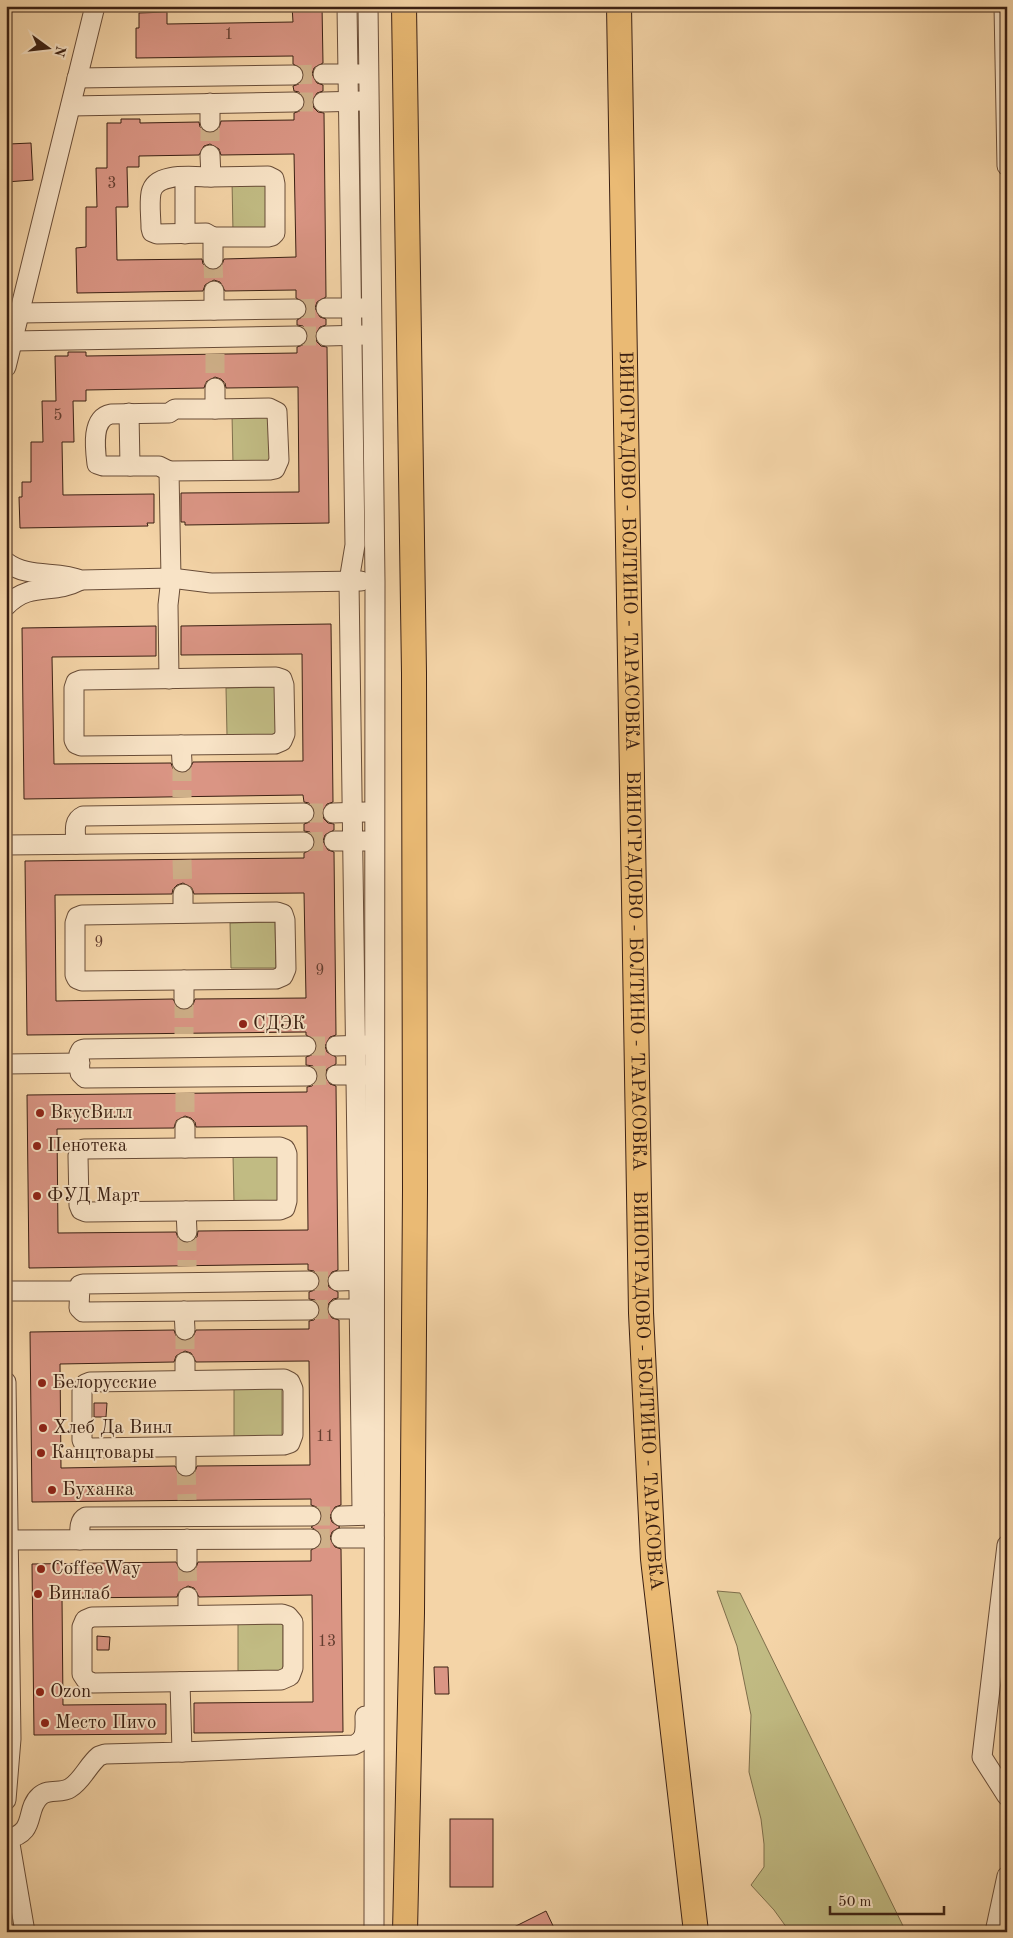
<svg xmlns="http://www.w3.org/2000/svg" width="1013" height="1938" viewBox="0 0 1013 1938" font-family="'Old Standard TT',serif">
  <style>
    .green { fill: #c1bb83; stroke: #7e6e4b }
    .building { fill: #da9584; stroke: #3b2013; fill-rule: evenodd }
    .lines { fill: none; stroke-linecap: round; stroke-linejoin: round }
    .minor-tunnel { stroke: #cfb089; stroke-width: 19; stroke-dasharray: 19 9; stroke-linecap: butt }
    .minor-casing { stroke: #694d38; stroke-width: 21 }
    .major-casing { stroke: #3b2013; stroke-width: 26 }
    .minor { stroke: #f8e3c6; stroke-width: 19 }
    .major { stroke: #eaba74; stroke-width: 24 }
    .poi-dot { fill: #8f2418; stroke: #f8e3c6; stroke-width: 2 }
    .labels { text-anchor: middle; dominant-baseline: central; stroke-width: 4; stroke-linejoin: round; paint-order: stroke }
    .number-label { font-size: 16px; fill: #633d2f }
    .street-label { font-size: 19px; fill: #3b2013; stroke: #f8e3c6 }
    .poi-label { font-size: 19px; fill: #3b2013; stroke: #f8e3c6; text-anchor: start }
  </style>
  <rect width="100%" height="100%" fill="#f4d4a7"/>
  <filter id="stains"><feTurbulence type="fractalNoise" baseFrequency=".004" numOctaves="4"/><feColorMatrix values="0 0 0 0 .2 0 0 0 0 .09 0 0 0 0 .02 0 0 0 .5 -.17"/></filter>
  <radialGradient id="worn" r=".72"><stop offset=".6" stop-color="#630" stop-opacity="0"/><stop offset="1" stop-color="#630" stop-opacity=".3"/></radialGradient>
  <g class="green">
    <polygon points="232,181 269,185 269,226 264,232 233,232"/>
    <polygon points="265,413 272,418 273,458 266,464 233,465 232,414"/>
    <polygon points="276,687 276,735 227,735 226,688"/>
    <polygon points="275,922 276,968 231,968 230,923"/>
    <polygon points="282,1154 282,1202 234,1203 233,1155"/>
    <polygon points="234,1387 282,1387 282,1438 234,1439"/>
    <polygon points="717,1591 740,1593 906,1932 787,1932 787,1928 774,1910 751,1885 764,1867 764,1844 761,1819 749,1772 751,1715 737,1646"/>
    <rect x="238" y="1623" width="45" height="48"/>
  </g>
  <g class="building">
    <path d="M 292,6 L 322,6 L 323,63 L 314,68 L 312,74 L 317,83 L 323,85 L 323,91 L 317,93 L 312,102 L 314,108 L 318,112 L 324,113 L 326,297 L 317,302 L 315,308 L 320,317 L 326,319 L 326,325 L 320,327 L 315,336 L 317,342 L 321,346 L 327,347 L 329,523 L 185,525 L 185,522 L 181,522 L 181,493 L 299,492 L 298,387 L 226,388 L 225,383 L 221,379 L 215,377 L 206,382 L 204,388 L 86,390 L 86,401 L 73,401 L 74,442 L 62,442 L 63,495 L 154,494 L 154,523 L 147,523 L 148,526 L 20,528 L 19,497 L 22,497 L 22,482 L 31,482 L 31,442 L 43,442 L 42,401 L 56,401 L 55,356 L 68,356 L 68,352 L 86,352 L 86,356 L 297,353 L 297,347 L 303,345 L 307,341 L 307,331 L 303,326 L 297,325 L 297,320 L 306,315 L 307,308 L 305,303 L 296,298 L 296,290 L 225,291 L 220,282 L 214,280 L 205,285 L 203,291 L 77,293 L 76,248 L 86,247 L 86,207 L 97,207 L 96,168 L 107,168 L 107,123 L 121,123 L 121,119 L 140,119 L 140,123 L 199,122 L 200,127 L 204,131 L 210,133 L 219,128 L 221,121 L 294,120 L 294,113 L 300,111 L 305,102 L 303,96 L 299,92 L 294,91 L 293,86 L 299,84 L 304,75 L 302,69 L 293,64 L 293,56 L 136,58 L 136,28 L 139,28 L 139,13 L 167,12 L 167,24 L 293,22 ZM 210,144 L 219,149 L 221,155 L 294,154 L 296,257 L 224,259 L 222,265 L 213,270 L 207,268 L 203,264 L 202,259 L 117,260 L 116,207 L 128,207 L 127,167 L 139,167 L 139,156 L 199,155 L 204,146 Z"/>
    <polygon points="31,143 33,180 6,182 6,150 9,149 9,144"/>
    <path d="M 331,624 L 333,802 L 327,804 L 322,813 L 324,819 L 328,823 L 334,824 L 334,830 L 325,835 L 323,841 L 328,850 L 334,852 L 336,1035 L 330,1037 L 325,1046 L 327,1052 L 336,1057 L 336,1064 L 327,1069 L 325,1075 L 330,1084 L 336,1086 L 338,1270 L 332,1272 L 327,1281 L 329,1287 L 338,1292 L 338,1298 L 333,1299 L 329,1303 L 327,1309 L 332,1318 L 339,1320 L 341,1505 L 335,1507 L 330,1516 L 332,1522 L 340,1527 L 332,1532 L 330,1538 L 335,1547 L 341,1549 L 343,1732 L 194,1733 L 194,1703 L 313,1702 L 312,1595 L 199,1597 L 194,1588 L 188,1586 L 179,1591 L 177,1597 L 62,1598 L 63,1705 L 166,1704 L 166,1734 L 34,1735 L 32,1564 L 176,1562 L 181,1571 L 187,1573 L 196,1568 L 198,1562 L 311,1561 L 311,1550 L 320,1545 L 322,1538 L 320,1533 L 311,1527 L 320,1522 L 322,1515 L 317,1507 L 311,1505 L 311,1499 L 32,1502 L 30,1332 L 174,1330 L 176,1336 L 185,1341 L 192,1339 L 196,1330 L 309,1329 L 309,1321 L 314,1320 L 318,1316 L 320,1309 L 315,1300 L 309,1299 L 309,1292 L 315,1290 L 320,1281 L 318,1275 L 314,1271 L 308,1270 L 308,1264 L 29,1268 L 27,1095 L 307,1092 L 307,1087 L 312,1086 L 316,1082 L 318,1075 L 313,1066 L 306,1065 L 306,1057 L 312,1055 L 317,1046 L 315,1040 L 306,1035 L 306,1032 L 27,1035 L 25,861 L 304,858 L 304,853 L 314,848 L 315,841 L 310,832 L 304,831 L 304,824 L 310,822 L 315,813 L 313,807 L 309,803 L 304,802 L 303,795 L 24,799 L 22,628 L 156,626 L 156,656 L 52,657 L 54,764 L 171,763 L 173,769 L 182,773 L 189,771 L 193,762 L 303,761 L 302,654 L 181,655 L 181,626 ZM 183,883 L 192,888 L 194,894 L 304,893 L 306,998 L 195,999 L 193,1005 L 184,1010 L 178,1008 L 173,999 L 56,1001 L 55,895 L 172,894 L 173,889 L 177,885 ZM 185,1116 L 191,1118 L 195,1122 L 196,1127 L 307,1126 L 308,1230 L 198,1231 L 197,1237 L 193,1241 L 187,1243 L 178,1238 L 176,1232 L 58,1233 L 57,1129 L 174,1128 L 176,1121 ZM 185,1351 L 191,1353 L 196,1362 L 309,1361 L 310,1465 L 197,1466 L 195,1472 L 186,1477 L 180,1475 L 175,1466 L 61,1468 L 60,1364 L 174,1362 L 176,1356 Z"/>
    <polygon points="94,1403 107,1403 106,1417 94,1417"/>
    <polygon points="97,1636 110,1637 109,1650 97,1650"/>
    <polygon points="434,1667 448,1667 449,1694 435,1694"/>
    <rect x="450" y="1819" width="43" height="68"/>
    <polygon points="546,1911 556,1932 504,1932"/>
  </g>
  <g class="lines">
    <g class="minor-tunnel">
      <polyline points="293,75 323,74"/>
      <polyline points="294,102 323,102"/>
      <polyline points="210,122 210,155"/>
      <polyline points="213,259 214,291"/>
      <polyline points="296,309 326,308"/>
      <polyline points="297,336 326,336"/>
      <polyline points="215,354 215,388"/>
      <polyline points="182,762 182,797"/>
      <polyline points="304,813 333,813"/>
      <polyline points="304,842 334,841"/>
      <polyline points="182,860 183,894"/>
      <polyline points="184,999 184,1034"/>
      <polyline points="306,1046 336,1046"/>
      <polyline points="307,1076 336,1075"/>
      <polyline points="185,1093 185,1127"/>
      <polyline points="187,1232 187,1266"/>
      <polyline points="309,1281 338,1281"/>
      <polyline points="309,1310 338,1309"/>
      <polyline points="185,1330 185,1362"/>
      <polyline points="186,1466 187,1500"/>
      <polyline points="311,1516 341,1516"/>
      <polyline points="311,1539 341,1538"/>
      <polyline points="187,1562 188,1597"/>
    </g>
    <g class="minor-casing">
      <g id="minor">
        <polyline points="347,6 355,545 349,581 362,1509"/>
        <polyline points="368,6 375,581 374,1932"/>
        <polyline points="1004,6 1007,166"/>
        <polyline points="323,74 360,74"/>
        <polyline points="77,78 293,75"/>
        <polyline points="323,102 362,101"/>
        <polyline points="210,103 210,122"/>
        <polyline points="71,106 294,102"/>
        <polyline points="210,155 211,177 268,176 274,179 275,184 275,233 272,236 268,237 213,237 213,259"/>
        <polyline points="185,177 185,234"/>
        <path d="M 211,177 C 195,177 155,171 151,193 C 149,204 151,217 151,228 L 152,232 L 157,234 L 206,233 L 213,237"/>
        <polyline points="214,291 214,310"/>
        <polyline points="326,308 363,308"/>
        <polyline points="20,313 296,309"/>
        <polyline points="326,336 365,335"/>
        <polyline points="13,341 297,336"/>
        <polyline points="6,367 95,6"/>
        <polyline points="129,413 130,466"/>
        <path d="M 169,471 L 159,466 L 103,466 L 97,464 C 95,448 91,418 111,414 L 169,413 L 175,409 L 215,409"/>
        <path d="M 6,562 C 28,579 57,570 81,580 L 171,578 L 211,583 L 361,581"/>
        <path d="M 6,606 C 30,581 53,595 79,581"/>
        <polygon points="276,677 282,679 284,685 285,734 282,741 275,744 81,746 76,744 74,740 74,688 76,682 81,680"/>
        <polyline points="169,679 168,605 171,578 169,471 270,470 275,469 279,460 277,412 269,408 215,409 215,388"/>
        <polyline points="181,745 182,762"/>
        <polyline points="333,813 365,812"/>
        <polyline points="334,841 365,841"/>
        <path d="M 76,844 C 76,834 72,821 83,816 L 304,813"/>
        <polyline points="6,845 304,842"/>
        <polyline points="183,894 183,913"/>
        <polygon points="277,912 283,914 285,920 286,969 283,976 276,979 82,981 77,979 75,975 75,923 77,917 82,915"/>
        <polyline points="184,980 184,999"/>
        <polyline points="306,1046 84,1049 81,1050 79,1054 80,1073 85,1078 307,1076"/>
        <polyline points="336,1046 368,1045"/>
        <polyline points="6,1064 80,1063"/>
        <polyline points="336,1075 367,1075"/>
        <polygon points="280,1147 285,1149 287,1154 287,1201 285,1208 280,1210 86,1212 81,1210 79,1205 78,1156 80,1152 84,1149"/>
        <polyline points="185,1148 185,1127"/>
        <polyline points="186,1211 187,1232"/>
        <polyline points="309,1281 83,1284 80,1285 79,1308 83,1312 309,1310"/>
        <polyline points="338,1281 369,1280"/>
        <polyline points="6,1291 78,1291"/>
        <polyline points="338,1309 370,1309"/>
        <polyline points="184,1311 185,1330"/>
        <polyline points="185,1362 185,1380"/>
        <polygon points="284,1379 290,1382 293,1389 293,1435 290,1443 284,1445 91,1448 85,1446 82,1440 82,1391 85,1384 90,1382"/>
        <polyline points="6,1382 11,1739 6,1800"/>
        <polyline points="186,1447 186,1466"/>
        <polyline points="341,1516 374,1515"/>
        <polyline points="341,1538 374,1538"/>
        <polyline points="187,1539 187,1562"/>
        <polyline points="8,1540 311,1539"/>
        <path d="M 80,1540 C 80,1532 78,1521 86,1517 L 311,1516"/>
        <polyline points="1007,1545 982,1757 1007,1796"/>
        <polyline points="188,1597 188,1615"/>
        <polygon points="282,1614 288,1616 293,1622 293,1668 290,1676 281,1680 93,1683 86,1680 82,1674 82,1627 85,1620 92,1617"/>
        <path d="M 182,1752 L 354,1745 C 367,1740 365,1729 365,1716"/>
        <polyline points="9,1838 25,1932"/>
        <path d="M 6,1839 C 38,1833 24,1810 40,1796 C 49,1788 61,1794 70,1788 C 82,1781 88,1765 99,1756 L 105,1754 L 182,1752 L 180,1682"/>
        <polyline points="995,1932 1007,1876"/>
      </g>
    </g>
    <g class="major-casing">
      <g id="major">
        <polyline points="404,6 414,673 415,1189 412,1613 405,1932"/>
        <path id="s1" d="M 619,6 L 641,1313 L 653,1559 L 696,1932"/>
      </g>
    </g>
    <use href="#minor" class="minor"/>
    <use href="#major" class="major"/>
  </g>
  <g class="poi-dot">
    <circle cx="243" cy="1024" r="5"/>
    <circle cx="40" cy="1113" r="5"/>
    <circle cx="37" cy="1146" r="5"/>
    <circle cx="37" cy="1196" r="5"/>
    <circle cx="42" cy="1383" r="5"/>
    <circle cx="43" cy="1428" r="5"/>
    <circle cx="41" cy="1453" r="5"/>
    <circle cx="52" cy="1490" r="5"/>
    <circle cx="41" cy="1569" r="5"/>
    <circle cx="38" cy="1594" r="5"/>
    <circle cx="40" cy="1692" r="5"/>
    <circle cx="45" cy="1723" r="5"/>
  </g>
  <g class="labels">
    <g class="number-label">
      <text x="229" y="35">1</text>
      <text x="112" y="184">3</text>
      <text x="58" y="416">5</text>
      <text x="99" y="943">9</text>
      <text x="320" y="971">9</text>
      <text x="325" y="1437">11</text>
      <text x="327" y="1642">13</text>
    </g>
    <g class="street-label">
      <text stroke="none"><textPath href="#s1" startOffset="545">ВИНОГРАДОВО - БОЛТИНО - ТАРАСОВКА</textPath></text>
      <text stroke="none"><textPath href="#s1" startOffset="965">ВИНОГРАДОВО - БОЛТИНО - ТАРАСОВКА</textPath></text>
      <text stroke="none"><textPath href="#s1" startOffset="1385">ВИНОГРАДОВО - БОЛТИНО - ТАРАСОВКА</textPath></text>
    </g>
    <g class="poi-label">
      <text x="253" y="1024">СДЭК</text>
      <text x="50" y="1113">ВкусВилл</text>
      <text x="47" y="1146">Пенотека</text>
      <text x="47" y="1196">ФУД Март</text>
      <text x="52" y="1383">Белорусские</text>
      <text x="53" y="1428">Хлеб Да Винл</text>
      <text x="51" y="1453">Канцтовары</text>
      <text x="62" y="1490">Буханка</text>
      <text x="51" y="1569">CoffeeWay</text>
      <text x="48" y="1594">Винлаб</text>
      <text x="50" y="1692">Ozon</text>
      <text x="55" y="1723">Место Пиvо</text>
    </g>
  </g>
  <rect width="1013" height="1938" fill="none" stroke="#f4d4a7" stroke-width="25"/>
  <rect x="8" y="8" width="998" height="1923" fill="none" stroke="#3b2013" stroke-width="2.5"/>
  <rect x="12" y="12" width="988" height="1913" fill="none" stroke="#3b2013"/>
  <g transform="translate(48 48) rotate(105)" stroke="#f8e3c6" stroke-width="4" paint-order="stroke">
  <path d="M0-4L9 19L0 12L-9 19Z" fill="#3b2013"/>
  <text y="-8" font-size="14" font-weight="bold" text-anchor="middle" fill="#3b2013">N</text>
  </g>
  <path d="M830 1906v8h114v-8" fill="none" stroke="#3b2013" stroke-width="2.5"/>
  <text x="838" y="1906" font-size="15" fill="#3b2013" stroke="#f8e3c6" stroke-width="4" paint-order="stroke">50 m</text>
  <rect width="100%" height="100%" filter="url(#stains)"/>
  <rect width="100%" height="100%" fill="url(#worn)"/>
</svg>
